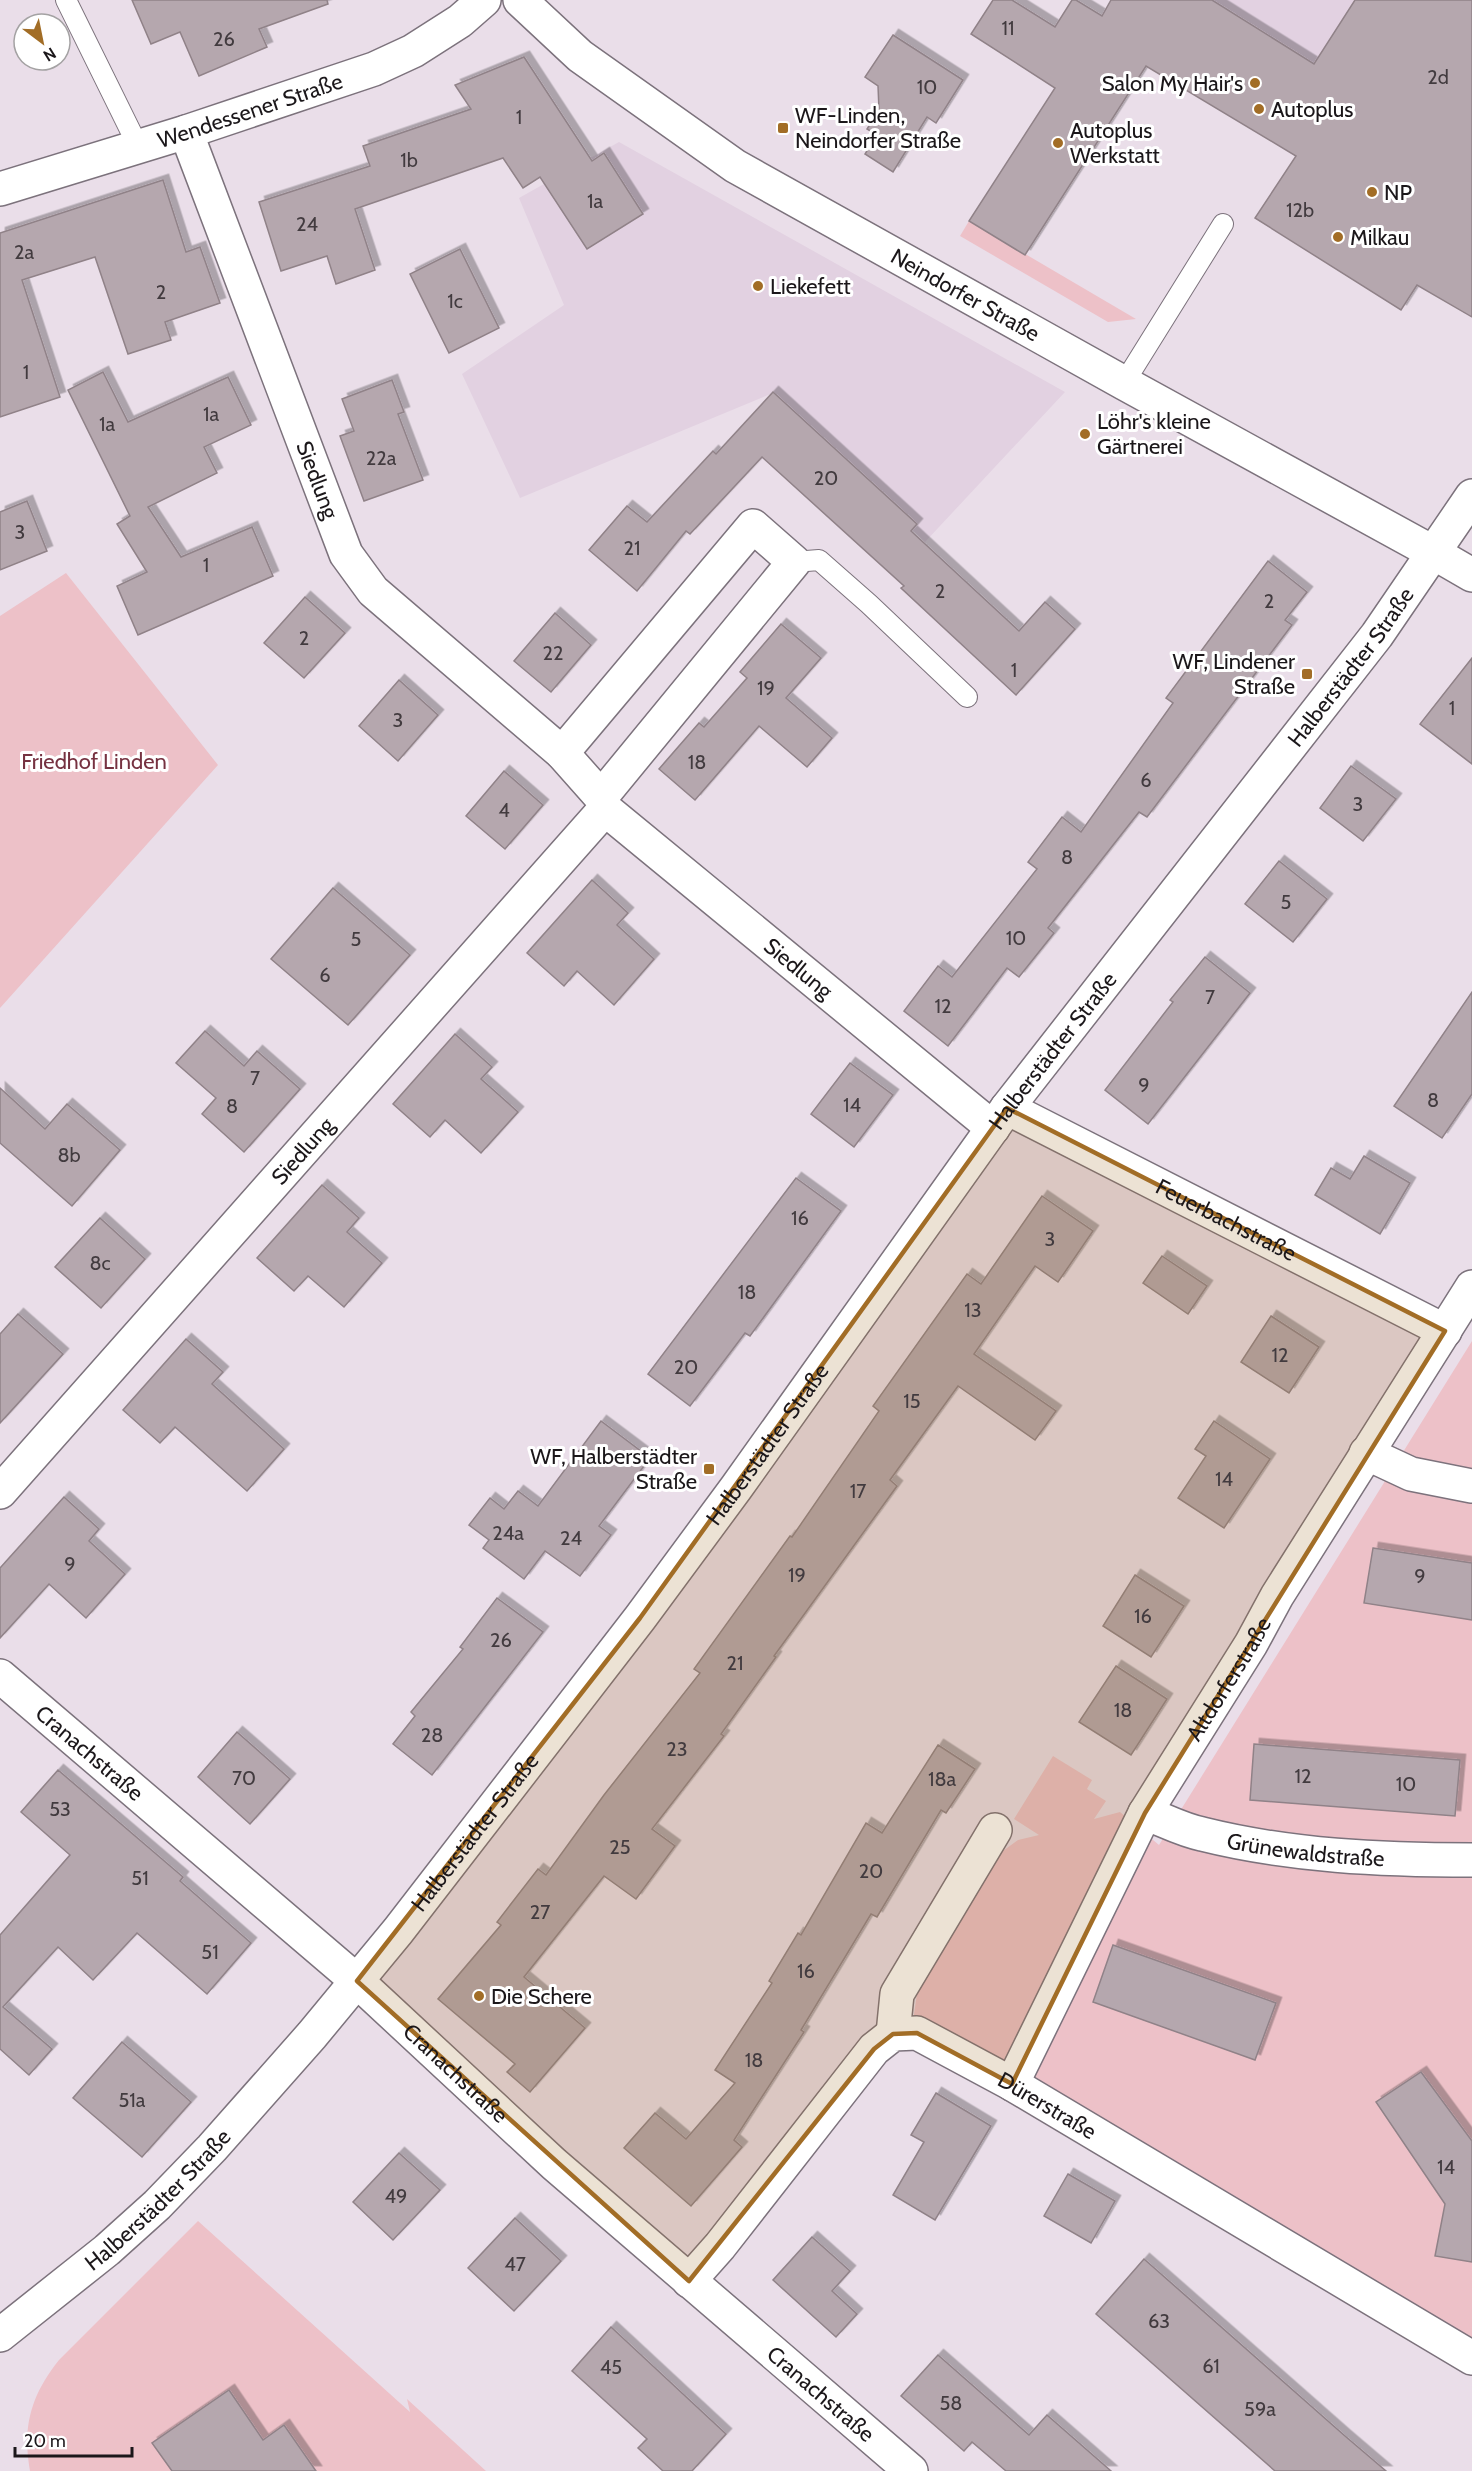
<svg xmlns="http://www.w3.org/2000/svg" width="1472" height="2471" viewBox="0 0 1472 2471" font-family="Cabin,sans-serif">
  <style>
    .built { fill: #e2d1e1 }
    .green { fill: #edc1c8 }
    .building { fill: #b5a7ae; stroke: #908288; stroke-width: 1.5; filter: url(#shadow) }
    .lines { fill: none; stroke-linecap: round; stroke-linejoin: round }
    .service-casing { stroke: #7c727c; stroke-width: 22 }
    .minor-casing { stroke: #7c727c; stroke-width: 36 }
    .tertiary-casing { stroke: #7c727c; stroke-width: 36 }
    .secondary-casing { stroke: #7c727c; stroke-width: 36 }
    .service { stroke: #fff; stroke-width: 20 }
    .minor { stroke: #fff; stroke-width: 33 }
    .tertiary { stroke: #fff; stroke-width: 33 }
    .secondary { stroke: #fff; stroke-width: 33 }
    .marked { fill: #a26d26; fill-opacity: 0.2; stroke: #a26d26; stroke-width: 4.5; stroke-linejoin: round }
    .poi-dot { fill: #a26d26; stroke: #fff; stroke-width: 2 }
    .labels { text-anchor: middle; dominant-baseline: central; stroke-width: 6; stroke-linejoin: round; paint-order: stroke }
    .number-label { font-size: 20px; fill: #423b3f }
    .poi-label { font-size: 22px; fill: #1b171a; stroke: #fff; text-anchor: start }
    .street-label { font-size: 22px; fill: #1b171a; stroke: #fff }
    .park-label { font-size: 22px; fill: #763241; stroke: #fff }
  </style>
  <defs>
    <filter id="shadow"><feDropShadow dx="5.5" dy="-5.5" stdDeviation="0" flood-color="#0004"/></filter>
  </defs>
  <rect width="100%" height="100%" fill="#eadee9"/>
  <g class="built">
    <polygon points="1212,0 1472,0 1472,166"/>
    <polygon points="619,142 1065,392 925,542 773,393 520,498 462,374 564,305 519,198"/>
  </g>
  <g class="green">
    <polygon points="969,221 1136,319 1108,322 960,236"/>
    <polygon points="66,573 218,765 0,1008 0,616"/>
    <polygon points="1472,1341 1472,2376 910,2043 919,1979 985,1864 1018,1840 1039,1835 1014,1819 1053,1756 1092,1780 1087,1789 1106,1801 1094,1819 1120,1812 1159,1845"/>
    <path d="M 198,2221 L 410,2412 L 407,2399 L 486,2471 L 30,2471 C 22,2427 31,2395 59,2360 Z"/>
  </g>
  <g class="building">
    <polygon points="132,0 327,0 328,4 259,29 267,47 199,76 180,32 151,44"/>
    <polygon points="993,0 1012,0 1055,27 1072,0 1076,0 1102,16 1111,0 1212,0 1314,64 1355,0 1472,0 1472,317 1417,285 1401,310 1255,218 1296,156 1146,66 1025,255 969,221 1055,88 971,34"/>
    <polygon points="893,35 963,80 936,123 927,117 893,172 865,154 877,135 867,129 879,110 878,86 865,77"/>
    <polygon points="524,57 592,161 604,153 643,214 587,249 540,177 523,188 503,158 355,209 375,270 336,284 327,256 281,271 259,202 370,166 363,146 471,109 455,85"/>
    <polygon points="163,180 186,252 200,247 220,303 165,322 171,340 128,354 95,257 22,280 60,397 0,417 0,233"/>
    <polygon points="460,249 499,328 449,353 410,274"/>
    <polygon points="103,372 128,422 228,377 251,425 204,447 217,473 148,507 181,557 252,527 273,576 138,635 117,586 147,572 117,524 130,516 68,390"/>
    <polygon points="392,380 404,412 398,414 423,480 364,501 340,436 354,431 342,399"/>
    <polygon points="773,392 917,524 911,531 1019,631 1045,602 1075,629 1016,695 901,588 904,586 762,457 690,534 686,531 637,591 589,550 627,506 647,522 713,451 716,454"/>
    <polygon points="27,501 47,551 0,570 0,512"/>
    <polygon points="1268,561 1307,592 1285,620 1292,625 1147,817 1139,812 1048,928 1054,933 1019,977 1007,968 948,1046 904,1011 938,966 952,977 1037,869 1028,862 1062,817 1081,832 1173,703 1166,698"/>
    <polygon points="305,597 345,633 304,678 264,643"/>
    <polygon points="555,613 591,645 551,692 514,661"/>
    <polygon points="781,624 821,658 786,698 832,738 807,767 759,726 695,800 659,769 699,723 704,727 747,678 740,672"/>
    <polygon points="1472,658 1472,764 1420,724"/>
    <polygon points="399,680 438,715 398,761 359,726"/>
    <polygon points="1351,766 1396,799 1363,841 1320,808"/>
    <polygon points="504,771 543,805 505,849 466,816"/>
    <polygon points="1279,861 1327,899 1293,942 1245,904"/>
    <polygon points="592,880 628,913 617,925 654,959 614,1005 577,971 564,986 527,953"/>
    <polygon points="333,888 410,955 348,1025 271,959"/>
    <polygon points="1205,957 1250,993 1148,1124 1105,1090 1173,1002 1170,1000"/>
    <polygon points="1472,992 1472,1094 1442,1138 1394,1106"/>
    <polygon points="205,1031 244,1066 257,1051 300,1089 244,1152 202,1114 216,1098 176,1063"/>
    <polygon points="455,1034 492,1067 481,1079 518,1112 481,1153 445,1120 430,1137 393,1104"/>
    <polygon points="850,1063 893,1095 854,1147 811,1114"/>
    <polygon points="0,1088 45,1129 67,1104 120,1150 72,1206 0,1143"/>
    <polygon points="1364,1156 1410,1183 1380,1234 1315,1195 1331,1168 1350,1179"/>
    <polygon points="796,1178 841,1211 750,1336 745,1333 690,1406 648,1374"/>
    <polygon points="322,1185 359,1218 347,1232 382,1263 344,1307 308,1276 294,1291 257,1258"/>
    <polygon points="1042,1196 1093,1231 1058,1282 1035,1266 974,1354 1056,1411 1035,1440 958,1386 890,1480 897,1486 774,1656 776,1657 721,1734 724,1736 652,1829 675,1846 636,1899 604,1876 524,1977 585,2028 530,2092 507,2072 515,2064 438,1999 501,1925 497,1922 538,1869 546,1875 604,1795 700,1673 694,1669 790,1536 792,1537 879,1411 873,1406 967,1274 981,1284"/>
    <polygon points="100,1218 145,1259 101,1308 55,1267"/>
    <polygon points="1162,1256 1207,1286 1188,1314 1143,1283"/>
    <polygon points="18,1314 63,1354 0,1423 0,1334"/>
    <polygon points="1271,1316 1319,1347 1289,1393 1241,1362"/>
    <polygon points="186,1339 223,1372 212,1384 284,1449 247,1491 175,1427 160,1443 123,1410"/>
    <polygon points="601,1421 650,1458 599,1526 611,1535 580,1576 545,1551 524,1579 483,1548 489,1540 469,1525 490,1498 504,1509 518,1491 538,1506"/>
    <polygon points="1214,1421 1270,1459 1224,1528 1178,1498 1206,1456 1195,1449"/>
    <polygon points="64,1497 99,1529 89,1541 125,1574 86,1618 49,1584 0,1638 0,1568"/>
    <polygon points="1373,1548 1472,1563 1472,1620 1364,1603"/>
    <polygon points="1135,1575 1184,1606 1151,1657 1103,1626"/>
    <polygon points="497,1598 543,1632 432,1775 393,1744 415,1716 411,1712 463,1649 460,1647"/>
    <polygon points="1116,1666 1167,1699 1131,1755 1079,1722"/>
    <polygon points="237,1732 290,1779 250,1824 198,1777"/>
    <polygon points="1254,1744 1460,1760 1455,1816 1250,1800"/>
    <polygon points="938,1745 975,1769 946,1813 941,1810 877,1917 871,1914 801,2030 804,2032 734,2140 742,2147 691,2206 624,2148 655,2113 686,2139 735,2083 715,2070 772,1983 769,1981 798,1933 801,1935 866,1823 882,1833"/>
    <polygon points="58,1770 183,1877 180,1881 251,1943 207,1994 137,1933 93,1980 58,1947 3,2007 52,2049 29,2075 0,2049 0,1935 70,1855 21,1812"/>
    <polygon points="1113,1945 1276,2003 1255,2060 1093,2002"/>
    <polygon points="122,2042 191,2102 142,2157 73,2098"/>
    <polygon points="1421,2072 1472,2141 1472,2262 1435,2256 1445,2204 1376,2102"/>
    <polygon points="936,2093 991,2126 935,2220 893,2195 924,2142 911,2135"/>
    <polygon points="399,2153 440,2190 393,2240 353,2202"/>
    <polygon points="1068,2174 1115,2201 1091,2243 1044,2216"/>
    <polygon points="515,2218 561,2261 514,2311 468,2268"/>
    <polygon points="812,2237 850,2271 832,2291 857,2314 836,2337 773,2280"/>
    <polygon points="1144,2259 1345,2436 1386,2471 1275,2471 1096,2314"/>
    <polygon points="611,2327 726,2434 692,2471 663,2471 638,2448 647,2439 572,2371"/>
    <polygon points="938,2355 1029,2435 1047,2415 1111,2471 1006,2471 972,2442 964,2451 901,2396"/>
    <polygon points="229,2390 263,2440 284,2425 316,2471 172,2471 152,2443"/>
  </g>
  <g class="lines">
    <g class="service-casing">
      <g id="service">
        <polyline points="66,0 138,146"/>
        <polyline points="1124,383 1223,224"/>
        <polyline points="794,562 819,560 869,604 967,697"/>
      </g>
    </g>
    <g class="minor-casing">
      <g id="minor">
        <path id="s1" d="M 186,132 L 346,554 L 373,591 L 562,753 L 601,797 L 605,809 L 993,1128"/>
        <path id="s2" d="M 0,189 L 186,132 L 374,69 L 413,51 L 460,21 L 484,0"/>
        <polyline points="562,753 753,526 794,562 601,797"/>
        <path id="s3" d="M 1007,1108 L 1445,1331"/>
        <polyline points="1366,1453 1411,1474 1472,1486"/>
        <path id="s4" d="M 0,1492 L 605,809"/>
        <path id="s5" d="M 0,1676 L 357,1981"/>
        <path id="s6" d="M 1145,1813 C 1164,1820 1182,1830 1202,1834 C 1290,1856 1382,1860 1472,1860"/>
        <polyline points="893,2034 897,1994 995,1830"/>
        <path id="s7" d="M 1012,2084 L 1145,1813 L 1251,1644 L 1277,1596 L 1472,1287"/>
        <path id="s8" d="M 689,2281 L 720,2246 L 874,2049 L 893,2034 L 917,2033 L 1012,2084 L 1472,2358"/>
      </g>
    </g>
    <g class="tertiary-casing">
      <g id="tertiary">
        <path id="s9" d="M 520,0 L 580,56 L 735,166 L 1124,383 L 1434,553"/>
        <path id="s10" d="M 357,1981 L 554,2164 L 911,2471"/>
      </g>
    </g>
    <g class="secondary-casing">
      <g id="secondary">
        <polyline points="1434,553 1472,575"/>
        <path id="s11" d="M 0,2335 L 107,2250 L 157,2205 L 212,2148 L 312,2035 L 398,1931 L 640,1618 L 736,1488 L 1007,1108 L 1377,635 L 1472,496"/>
      </g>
    </g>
    <use href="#service" class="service"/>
    <use href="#minor" class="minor"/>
    <use href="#tertiary" class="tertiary"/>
    <use href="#secondary" class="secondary"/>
  </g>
  <path class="marked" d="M 1007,1108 L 1445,1331 L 1145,1813 L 1012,2084 L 917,2033 L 893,2034 L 874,2049 L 689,2281 L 357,1981 L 640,1618 Z"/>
  <g class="poi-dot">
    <circle cx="1255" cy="83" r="6"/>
    <circle cx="1259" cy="109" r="6"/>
    <rect x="777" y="122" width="12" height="12" rx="3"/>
    <circle cx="1058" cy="143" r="6"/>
    <circle cx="1372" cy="192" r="6"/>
    <circle cx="1338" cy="237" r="6"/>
    <circle cx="758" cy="286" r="6"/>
    <circle cx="1085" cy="434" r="6"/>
    <rect x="1301" y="668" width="12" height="12" rx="3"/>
    <rect x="703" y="1463" width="12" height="12" rx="3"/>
    <circle cx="479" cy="1996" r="6"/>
  </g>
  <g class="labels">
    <g class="number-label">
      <text x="1008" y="28">11</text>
      <text x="224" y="39">26</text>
      <text x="1438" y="77">2d</text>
      <text x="927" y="87">10</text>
      <text x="519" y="117">1</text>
      <text x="409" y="160">1b</text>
      <text x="595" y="201">1a</text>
      <text x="1300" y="210">12b</text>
      <text x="307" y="224">24</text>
      <text x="24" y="252">2a</text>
      <text x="161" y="292">2</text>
      <text x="455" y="301">1c</text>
      <text x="26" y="372">1</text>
      <text x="211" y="414">1a</text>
      <text x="107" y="424">1a</text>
      <text x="381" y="458">22a</text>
      <text x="826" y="478">20</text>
      <text x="20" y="532">3</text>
      <text x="632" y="548">21</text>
      <text x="206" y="565">1</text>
      <text x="940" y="591">2</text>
      <text x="1269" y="601">2</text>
      <text x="304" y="638">2</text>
      <text x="553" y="653">22</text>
      <text x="1014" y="670">1</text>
      <text x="766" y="688">19</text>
      <text x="1452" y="708">1</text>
      <text x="398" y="720">3</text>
      <text x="697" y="762">18</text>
      <text x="1146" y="780">6</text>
      <text x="1358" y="804">3</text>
      <text x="504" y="810">4</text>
      <text x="1067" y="857">8</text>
      <text x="1286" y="902">5</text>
      <text x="1016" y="938">10</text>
      <text x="356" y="939">5</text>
      <text x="325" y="975">6</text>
      <text x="1210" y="997">7</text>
      <text x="943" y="1006">12</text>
      <text x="255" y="1078">7</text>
      <text x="1144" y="1085">9</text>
      <text x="1433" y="1100">8</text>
      <text x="852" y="1105">14</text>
      <text x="232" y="1106">8</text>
      <text x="69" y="1155">8b</text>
      <text x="800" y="1218">16</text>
      <text x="1050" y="1239">3</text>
      <text x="100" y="1263">8c</text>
      <text x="747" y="1292">18</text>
      <text x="973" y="1310">13</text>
      <text x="1280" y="1355">12</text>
      <text x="686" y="1367">20</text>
      <text x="912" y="1401">15</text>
      <text x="1224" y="1479">14</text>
      <text x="858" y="1491">17</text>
      <text x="508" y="1533">24a</text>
      <text x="571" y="1538">24</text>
      <text x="70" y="1564">9</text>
      <text x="797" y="1575">19</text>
      <text x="1420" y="1576">9</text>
      <text x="1143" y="1616">16</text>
      <text x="501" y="1640">26</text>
      <text x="735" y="1663">21</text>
      <text x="1123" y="1710">18</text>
      <text x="432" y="1735">28</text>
      <text x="677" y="1749">23</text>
      <text x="1303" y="1776">12</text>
      <text x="244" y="1778">70</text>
      <text x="942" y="1779">18a</text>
      <text x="1406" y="1784">10</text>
      <text x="60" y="1809">53</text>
      <text x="620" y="1847">25</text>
      <text x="871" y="1871">20</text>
      <text x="140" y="1878">51</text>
      <text x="540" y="1912">27</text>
      <text x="210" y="1952">51</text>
      <text x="806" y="1971">16</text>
      <text x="754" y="2060">18</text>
      <text x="132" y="2100">51a</text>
      <text x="1446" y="2167">14</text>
      <text x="396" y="2196">49</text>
      <text x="515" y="2264">47</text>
      <text x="1159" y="2321">63</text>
      <text x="1211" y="2366">61</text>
      <text x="611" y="2367">45</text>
      <text x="951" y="2403">58</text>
      <text x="1260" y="2409">59a</text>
    </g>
    <g class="poi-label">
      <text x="1243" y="83" text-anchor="end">Salon My Hair's</text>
      <text x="1271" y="109">Autoplus</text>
      <text x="795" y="115">WF-Linden,<tspan x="795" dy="25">Neindorfer Straße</tspan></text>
      <text x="1070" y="130">Autoplus<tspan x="1070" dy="25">Werkstatt</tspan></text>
      <text x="1384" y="192">NP</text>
      <text x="1350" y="237">Milkau</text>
      <text x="770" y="286">Liekefett</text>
      <text x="1097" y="421">Löhr's kleine<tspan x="1097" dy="25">Gärtnerei</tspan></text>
      <text x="1295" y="661" text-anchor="end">WF, Lindener<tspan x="1295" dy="25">Straße</tspan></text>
      <text x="697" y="1456" text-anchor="end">WF, Halberstädter<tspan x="697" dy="25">Straße</tspan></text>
      <text x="491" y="1996">Die Schere</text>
    </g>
    <g class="street-label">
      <text stroke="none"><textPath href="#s2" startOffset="262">Wendessener Straße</textPath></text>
      <text stroke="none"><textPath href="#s9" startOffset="536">Neindorfer Straße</textPath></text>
      <text stroke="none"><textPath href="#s1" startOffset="372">Siedlung</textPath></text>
      <text stroke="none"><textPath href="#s11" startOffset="2152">Halberstädter Straße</textPath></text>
      <text stroke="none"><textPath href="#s1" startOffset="1068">Siedlung</textPath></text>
      <text stroke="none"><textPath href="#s11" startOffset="1666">Halberstädter Straße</textPath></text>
      <text stroke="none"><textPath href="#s4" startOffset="456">Siedlung</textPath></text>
      <text stroke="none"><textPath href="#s3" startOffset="246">Feuerbachstraße</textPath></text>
      <text stroke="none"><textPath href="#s11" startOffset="1180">Halberstädter Straße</textPath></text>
      <text stroke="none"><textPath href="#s7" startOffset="460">Altdorferstraße</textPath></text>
      <text stroke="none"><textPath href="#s5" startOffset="118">Cranachstraße</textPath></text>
      <text stroke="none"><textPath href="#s11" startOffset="694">Halberstädter Straße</textPath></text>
      <text stroke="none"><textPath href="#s6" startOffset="166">Grünewaldstraße</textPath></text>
      <text stroke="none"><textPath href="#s10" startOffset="135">Cranachstraße</textPath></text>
      <text stroke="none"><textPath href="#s8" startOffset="494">Dürerstraße</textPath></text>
      <text stroke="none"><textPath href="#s11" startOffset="208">Halberstädter Straße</textPath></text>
      <text stroke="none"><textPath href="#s10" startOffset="621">Cranachstraße</textPath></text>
    </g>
    <g class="park-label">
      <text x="94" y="761">Friedhof Linden</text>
    </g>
  </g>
  <g transform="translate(42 42) rotate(148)"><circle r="28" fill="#ffffff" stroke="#a4a2a3" stroke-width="1.5"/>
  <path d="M0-4.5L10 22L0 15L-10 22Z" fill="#a26d26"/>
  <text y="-9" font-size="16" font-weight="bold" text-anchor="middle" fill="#1b171a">N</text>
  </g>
  <path d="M15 2447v9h117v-9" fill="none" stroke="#1b171a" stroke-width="3"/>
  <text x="24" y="2447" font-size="18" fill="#1b171a" stroke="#ffffff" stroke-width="4.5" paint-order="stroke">20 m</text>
</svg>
